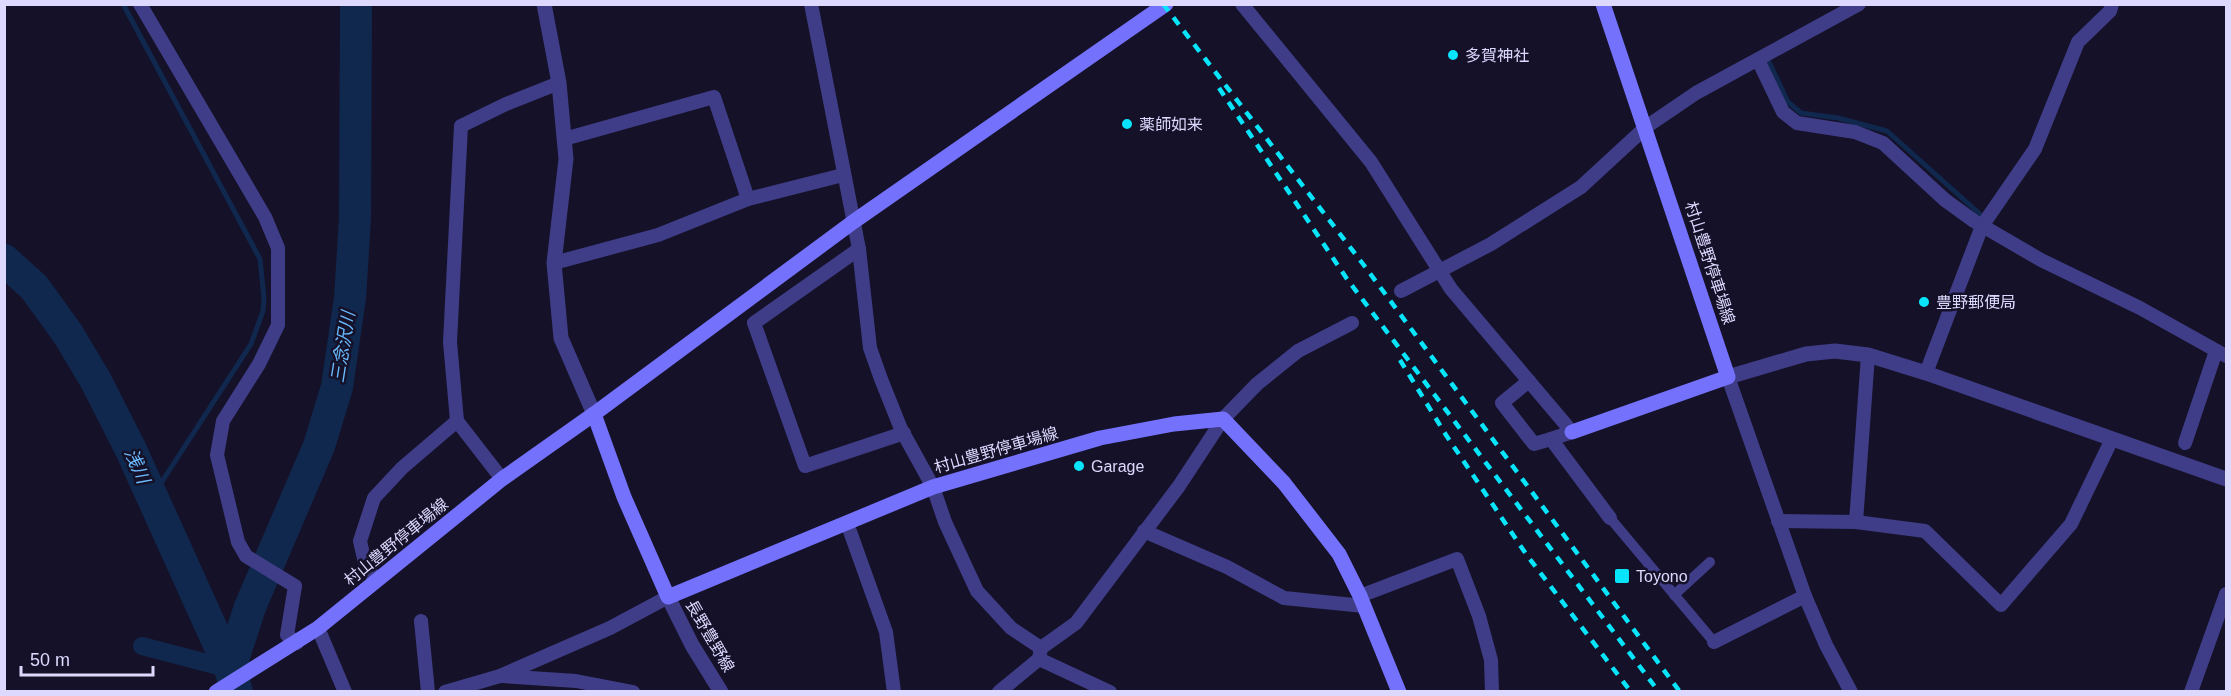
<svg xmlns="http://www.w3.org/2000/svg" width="2231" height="696" viewBox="0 0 2231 696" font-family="Arial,'Noto Sans JP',sans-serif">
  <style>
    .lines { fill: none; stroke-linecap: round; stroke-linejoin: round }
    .stream { stroke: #10284e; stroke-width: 5 }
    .canal { stroke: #10284e; stroke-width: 18 }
    .river { stroke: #10284e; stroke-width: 32 }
    .pedestrian { stroke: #3f3d87; stroke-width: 10 }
    .minor { stroke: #3f3d87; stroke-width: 14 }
    .tertiary { stroke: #3f3d87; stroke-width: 15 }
    .secondary { stroke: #7472fd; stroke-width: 15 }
    .rail { stroke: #08e5fb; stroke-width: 4.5; stroke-dasharray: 9 8; stroke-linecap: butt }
    .poi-dot { fill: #08e5fb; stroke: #151129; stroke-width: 2 }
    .labels { text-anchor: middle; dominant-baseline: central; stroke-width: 5; stroke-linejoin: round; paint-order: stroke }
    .poi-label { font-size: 16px; fill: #ddd9fe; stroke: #151129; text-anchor: start }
    .street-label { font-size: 16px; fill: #ddd9fe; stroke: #151129 }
    .water-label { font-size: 18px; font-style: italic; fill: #69bafd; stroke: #151129 }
  </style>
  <rect width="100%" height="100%" fill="#151129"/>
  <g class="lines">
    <g class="stream">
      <polyline points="123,4 260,259 264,298 263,311 251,344 152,497"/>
      <polyline points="1769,62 1788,102 1801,113 1838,118 1887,131 1981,215"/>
    </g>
    <polyline class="canal" points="142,646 230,669"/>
    <g class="river">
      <polyline points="4,260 34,287 68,334 96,381 131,450 230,669 237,692"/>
      <polyline points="230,669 250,607 319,446 337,387 350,298 355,218 356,4"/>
    </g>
    <g class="pedestrian">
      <polyline points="1610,518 1714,642"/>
      <polyline points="1674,595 1710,562"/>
    </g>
    <g class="minor">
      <polyline points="140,4 265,217 278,248 278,325 259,364 223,421 217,455 238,542 246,556 295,586 287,635 297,643"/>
      <polyline points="811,4 859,249 870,348 881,379 901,429 933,487 945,522 977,591 1011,628 1041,648"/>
      <polyline points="1242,4 1371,162 1451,289 1572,432 1551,439 1610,518"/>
      <polyline points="1758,60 1783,112 1797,123 1855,132 1883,143 1945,200 1974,221 2041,260 2140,308 2226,356"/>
      <polyline points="564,139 714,97 748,199"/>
      <polyline points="859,249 754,323 805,466 904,433"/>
      <polyline points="554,263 658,235 748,199 843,175"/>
      <polyline points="1401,291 1491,244 1581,187 1646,127 1696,93 1859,4"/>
      <polyline points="1926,373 1982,226 2035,149 2078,42 2110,11 2112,4"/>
      <polyline points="1728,377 1805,596 1826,645 1851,692"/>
      <polyline points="1529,381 1502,403 1534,444 1551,439"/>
      <polyline points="457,421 450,342 461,126 506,104 559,83"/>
      <polyline points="2185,443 2216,351"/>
      <polyline points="1778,521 1856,522 1868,355"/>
      <polyline points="1856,522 1925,531 2001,605 2071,524 2112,439"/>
      <polyline points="847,523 886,632 894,692"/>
      <polyline points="1144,531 1227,567 1284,598 1364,606"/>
      <polyline points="376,581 365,563 360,541 374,498 402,468 457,421 502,479"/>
      <polyline points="1360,596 1457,559 1479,616 1491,660 1492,692"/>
      <polyline points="421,621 428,692"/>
      <polyline points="318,628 345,692"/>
      <polyline points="1714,642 1805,596"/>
      <polyline points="1039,659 1110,692"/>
      <polyline points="502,676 576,681 633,692"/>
      <polyline points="445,692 500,676 610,628 668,597"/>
      <polyline points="999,692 1039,659 1041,648 1076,623 1179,486 1223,419 1257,384 1298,351 1352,323"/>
      <polyline points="2191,692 2226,594"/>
    </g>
    <g class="tertiary">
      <polyline points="544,4 559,83 566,159 554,263 561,338 594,414"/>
      <polyline points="1728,377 1806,354 1835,351 1868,355 1926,373 2226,479"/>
      <polyline points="668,597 692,645 721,692"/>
    </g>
    <g class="secondary">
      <polyline points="594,414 624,497 668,597 933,487 1100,438 1174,424 1223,419 1284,483 1339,554 1360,596 1399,692"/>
      <polyline points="1572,432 1728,377 1603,4"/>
      <polyline points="216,692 318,628 502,479 594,414 853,222 1166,4"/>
    </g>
    <g class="rail">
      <polyline points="1163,4 1363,264 1680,692"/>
      <polyline points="1219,88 1347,279 1659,692"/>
      <polyline points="1400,360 1446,435 1526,554 1631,692"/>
    </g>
  </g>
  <g class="poi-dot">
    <circle cx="1453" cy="55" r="6"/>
    <circle cx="1127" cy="124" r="6"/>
    <circle cx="1924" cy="302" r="6"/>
    <circle cx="1079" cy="466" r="6"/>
    <rect x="1614" y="568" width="16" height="16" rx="3"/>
  </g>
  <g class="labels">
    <g class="poi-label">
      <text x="1465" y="55">多賀神社</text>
      <text x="1139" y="124">薬師如来</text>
      <text x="1936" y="302">豊野郵便局</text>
      <text x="1091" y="466">Garage</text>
      <text x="1636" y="576">Toyono</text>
    </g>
    <g class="street-label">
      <text transform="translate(1710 263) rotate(72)">村山豊野停車場線</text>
      <text transform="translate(996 450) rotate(-16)">村山豊野停車場線</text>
      <text transform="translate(396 542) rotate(-39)">村山豊野停車場線</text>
      <text transform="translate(710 636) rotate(60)">長野豊野線</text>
    </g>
    <g class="water-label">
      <text transform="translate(343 347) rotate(-81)">三念沢川</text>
      <text transform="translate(137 466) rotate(66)">浅川</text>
    </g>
  </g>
  <rect width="2231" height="696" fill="none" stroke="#ddd9fe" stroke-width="12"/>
  <path d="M21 666v9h132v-9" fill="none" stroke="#ddd9fe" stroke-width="3"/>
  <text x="30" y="666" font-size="18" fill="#ddd9fe" stroke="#151129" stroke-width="4.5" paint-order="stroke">50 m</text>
</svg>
